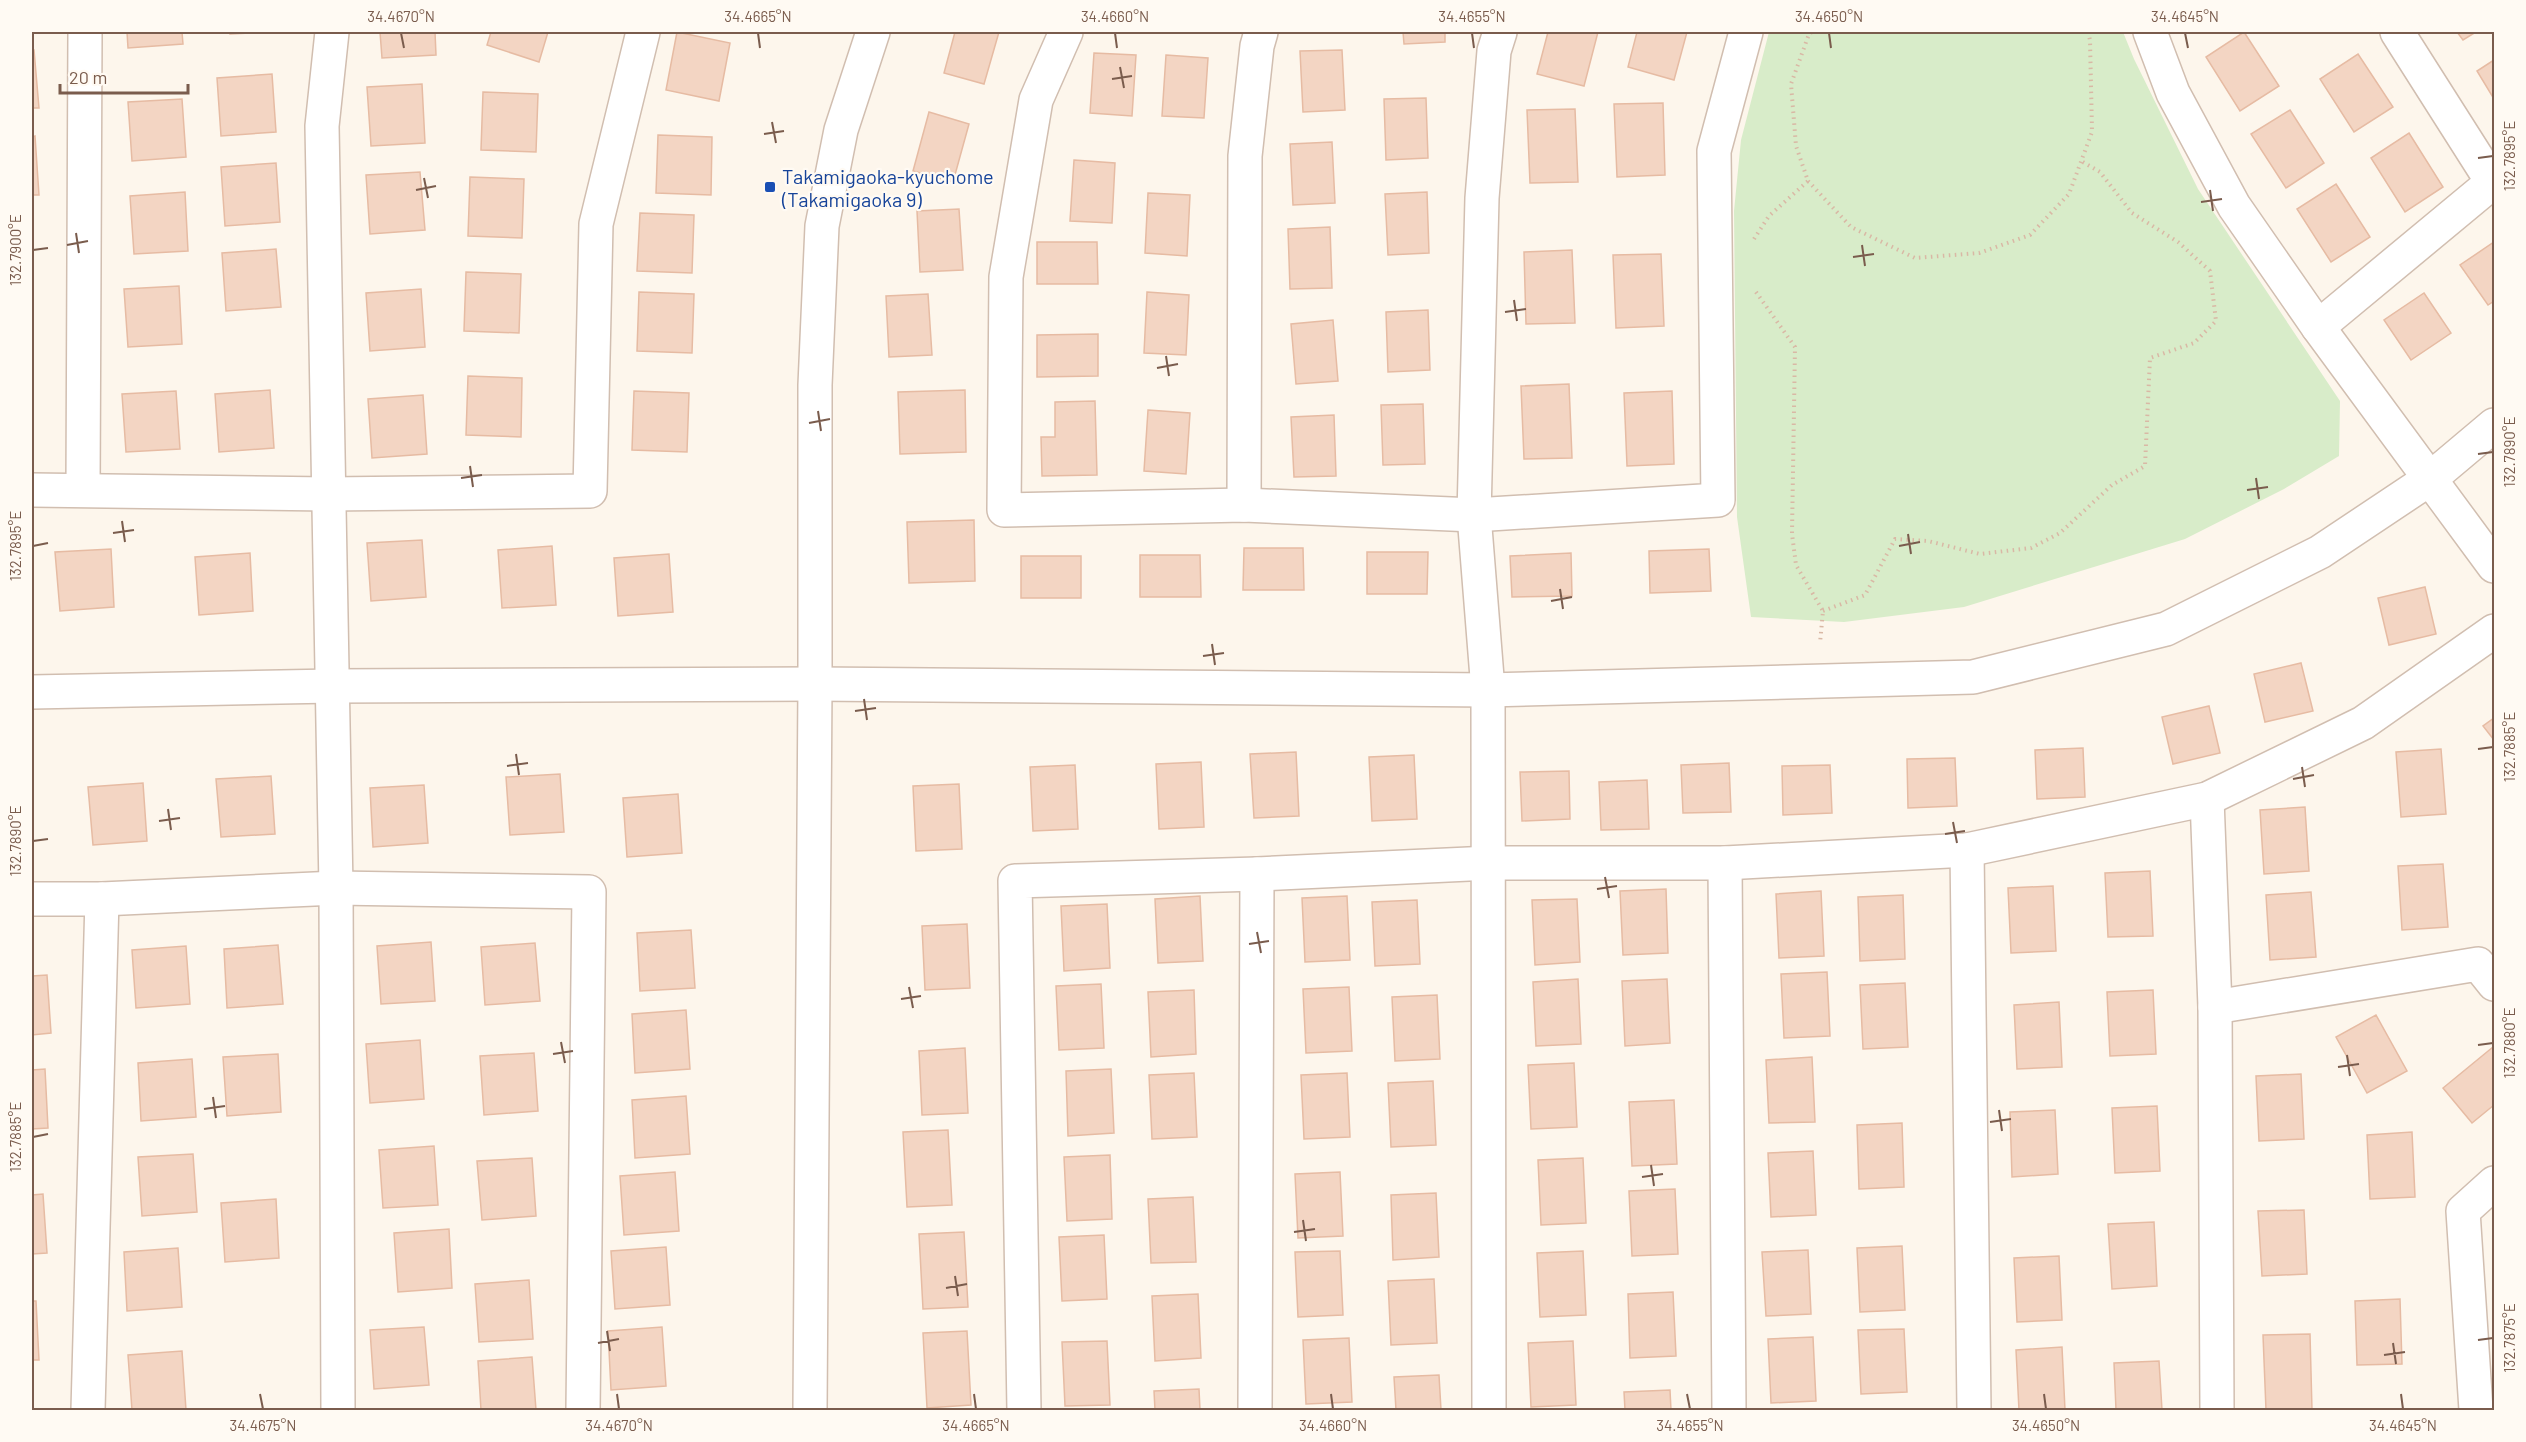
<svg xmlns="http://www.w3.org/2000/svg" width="2526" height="1442" viewBox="0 0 2526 1442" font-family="Barlow,sans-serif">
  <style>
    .green { fill: #d8ecc9 }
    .building { fill: #f3d5c3; stroke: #e6bba3; stroke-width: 1.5 }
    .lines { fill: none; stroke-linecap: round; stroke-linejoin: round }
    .minor-casing { stroke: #d1beb0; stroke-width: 36 }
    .tertiary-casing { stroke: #d1beb0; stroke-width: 36 }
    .path { stroke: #d9b8a5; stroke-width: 4; stroke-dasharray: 1.5 4.5; stroke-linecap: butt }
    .minor { stroke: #fff; stroke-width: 33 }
    .tertiary { stroke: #fff; stroke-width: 33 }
    .ticks { fill: none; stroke: #7a5c4d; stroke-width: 2 }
    .transit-dot { fill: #1a4fb4; stroke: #fffaf3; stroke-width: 2 }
    .labels { text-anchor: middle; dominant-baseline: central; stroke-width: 4.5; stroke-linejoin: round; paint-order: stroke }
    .transit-label { font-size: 20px; fill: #164399; stroke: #fffaf3; text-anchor: start }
    .neatline { fill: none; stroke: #7a5c4d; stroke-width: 2 }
    .ticks-label { font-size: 15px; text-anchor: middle; fill: #7a5c4d }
  </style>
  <rect width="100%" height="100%" fill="#fdf6ec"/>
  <polygon class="green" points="1769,32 2123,32 2134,59 2198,189 2340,401 2339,456 2284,489 2185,539 1964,607 1844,622 1751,617 1737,517 1734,211 1741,140"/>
  <g class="building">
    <polygon points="127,32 182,32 183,44 128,48"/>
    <polygon points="230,32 272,32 230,34"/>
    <polygon points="380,32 435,32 436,55 382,58"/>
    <polygon points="491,32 548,32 539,62 487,45"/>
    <polygon points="677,32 730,43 719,101 666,90"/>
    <polygon points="955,32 999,32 984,84 944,73"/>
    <polygon points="1403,32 1445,32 1445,42 1404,44"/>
    <polygon points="1548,32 1598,32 1584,86 1537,74"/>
    <polygon points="1637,32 1687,32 1674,80 1628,67"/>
    <polygon points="2244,32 2279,86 2240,111 2206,57"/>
    <polygon points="2457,32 2476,32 2463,40"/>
    <polygon points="32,50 34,50 39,108 32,108"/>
    <polygon points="1342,50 1345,110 1303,112 1300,51"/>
    <polygon points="1094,53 1136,55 1132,116 1090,113"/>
    <polygon points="2358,54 2393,107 2354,132 2320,79"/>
    <polygon points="1166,55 1208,58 1204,118 1162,116"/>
    <polygon points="2494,60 2494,99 2477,71"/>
    <polygon points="272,74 276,132 221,136 217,78"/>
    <polygon points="422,84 425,143 371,146 367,87"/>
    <polygon points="483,92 538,94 536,152 481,150"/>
    <polygon points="1426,98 1428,158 1386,160 1384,99"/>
    <polygon points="182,99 186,157 132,161 128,102"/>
    <polygon points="1663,103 1665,175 1617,177 1614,104"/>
    <polygon points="1575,109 1578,182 1530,183 1527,110"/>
    <polygon points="2290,110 2324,163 2286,188 2251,134"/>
    <polygon points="929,112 969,124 953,182 913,171"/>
    <polygon points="2409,133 2443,187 2405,212 2371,158"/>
    <polygon points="658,135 712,137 711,195 656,193"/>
    <polygon points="35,136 39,195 32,195 32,137"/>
    <polygon points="1332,142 1335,203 1293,205 1290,144"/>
    <polygon points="1074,160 1115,163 1112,223 1070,221"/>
    <polygon points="276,163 280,222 225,226 221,167"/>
    <polygon points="420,172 425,230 370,234 366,175"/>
    <polygon points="470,177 524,179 522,238 468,236"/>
    <polygon points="2336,184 2370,237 2331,262 2297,209"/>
    <polygon points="185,192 188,251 134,254 130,196"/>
    <polygon points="1427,192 1429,253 1388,255 1385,194"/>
    <polygon points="1148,193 1190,195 1187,256 1145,253"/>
    <polygon points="959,209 963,270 920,272 917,211"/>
    <polygon points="640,213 694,215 692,273 637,271"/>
    <polygon points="1330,227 1332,288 1290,289 1288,229"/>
    <polygon points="1037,242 1097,242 1098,284 1037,284"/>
    <polygon points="2494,242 2494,301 2488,305 2460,265"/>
    <polygon points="276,249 281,307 226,311 222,253"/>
    <polygon points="1572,250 1575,323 1526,324 1524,252"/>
    <polygon points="1661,254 1664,326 1616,328 1613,255"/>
    <polygon points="466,272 521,274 519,333 464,331"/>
    <polygon points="179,286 182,344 128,347 124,289"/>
    <polygon points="421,289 425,347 370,351 366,293"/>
    <polygon points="639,292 694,294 692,353 637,351"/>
    <polygon points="1147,292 1189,295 1186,355 1144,353"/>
    <polygon points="2424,293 2451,333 2411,360 2384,320"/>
    <polygon points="928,294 932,355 889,357 886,296"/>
    <polygon points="1428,310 1430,370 1388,372 1386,312"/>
    <polygon points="1333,320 1338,381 1296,384 1291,324"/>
    <polygon points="1098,334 1098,376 1037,377 1037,335"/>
    <polygon points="468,376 522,378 521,437 466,435"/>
    <polygon points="1569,384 1572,458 1524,459 1521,386"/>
    <polygon points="270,390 274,448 219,452 215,394"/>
    <polygon points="965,390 966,452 900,454 898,392"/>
    <polygon points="176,391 180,449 126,452 122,394"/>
    <polygon points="634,391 689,393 687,452 632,450"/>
    <polygon points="1672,391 1674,464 1627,466 1624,393"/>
    <polygon points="423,395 427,454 372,458 368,399"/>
    <polygon points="1095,401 1097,475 1042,476 1041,437 1055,437 1055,402"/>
    <polygon points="1423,404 1425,464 1383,465 1381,405"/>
    <polygon points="1148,410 1190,413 1186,474 1144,471"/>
    <polygon points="1334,415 1336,476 1294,477 1291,417"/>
    <polygon points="974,520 975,581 909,583 907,522"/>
    <polygon points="422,540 426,597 371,601 367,543"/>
    <polygon points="552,546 556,605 502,608 498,550"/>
    <polygon points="1244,548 1303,548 1304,590 1243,590"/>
    <polygon points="111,549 114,607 60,611 55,552"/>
    <polygon points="1709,549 1711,591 1650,593 1649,551"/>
    <polygon points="1367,552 1428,552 1427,594 1367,594"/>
    <polygon points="250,553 253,611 199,615 195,557"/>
    <polygon points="1571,553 1572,596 1512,597 1510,556"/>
    <polygon points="669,554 673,612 618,616 614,558"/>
    <polygon points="1140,555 1200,555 1201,597 1140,597"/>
    <rect x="1021" y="556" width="60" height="42"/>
    <polygon points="2425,587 2436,634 2389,645 2378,598"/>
    <polygon points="2301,663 2313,711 2265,722 2254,674"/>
    <polygon points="2209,706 2220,753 2173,764 2162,717"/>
    <polygon points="2494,718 2494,740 2483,726"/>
    <polygon points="2083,748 2085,797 2037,799 2035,750"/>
    <polygon points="2441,749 2446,814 2401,817 2396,752"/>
    <polygon points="1296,752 1299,816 1254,818 1250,754"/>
    <polygon points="1414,755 1417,819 1372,821 1369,757"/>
    <polygon points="1955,758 1957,806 1908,808 1907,759"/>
    <polygon points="1201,762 1204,827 1159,829 1156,764"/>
    <polygon points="1729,763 1731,812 1683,813 1681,765"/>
    <polygon points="1075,765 1078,829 1033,831 1030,767"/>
    <polygon points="1830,765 1832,813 1783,815 1782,766"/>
    <polygon points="1569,771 1570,819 1522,821 1520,772"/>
    <polygon points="560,774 564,832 510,835 506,777"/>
    <polygon points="271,776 275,834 221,837 216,779"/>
    <polygon points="1647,780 1649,829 1601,830 1599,782"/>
    <polygon points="143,783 147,841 93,845 88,787"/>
    <polygon points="959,784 962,849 916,851 913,786"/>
    <polygon points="424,785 428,843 373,847 370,788"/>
    <polygon points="678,794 682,853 627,857 623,798"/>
    <polygon points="2305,807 2309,871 2264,874 2260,810"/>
    <polygon points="2443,864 2448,927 2402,930 2398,866"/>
    <polygon points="2150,871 2153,936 2108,937 2105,873"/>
    <polygon points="2053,886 2056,951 2011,953 2008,888"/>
    <polygon points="1666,889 1668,953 1623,955 1620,891"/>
    <polygon points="1821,891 1824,956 1779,958 1776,894"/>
    <polygon points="2311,892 2316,957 2270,960 2266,895"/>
    <polygon points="1903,895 1905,959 1860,961 1858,897"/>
    <polygon points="1200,896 1203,961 1158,963 1155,899"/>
    <polygon points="1347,896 1350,960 1305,962 1302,898"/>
    <polygon points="1577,899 1580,962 1535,965 1532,900"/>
    <polygon points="1417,900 1420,964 1375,966 1372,902"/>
    <polygon points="1107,904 1110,968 1064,971 1061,906"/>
    <polygon points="967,924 970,988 925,990 922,926"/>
    <polygon points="691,930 695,988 640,991 637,933"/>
    <polygon points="431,942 435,1001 381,1004 377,946"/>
    <polygon points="535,943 540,1001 485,1005 481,947"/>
    <polygon points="278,945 283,1004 227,1008 224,949"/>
    <polygon points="186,946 190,1004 136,1008 132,950"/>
    <polygon points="1827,972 1830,1036 1784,1038 1781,974"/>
    <polygon points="47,975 51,1033 32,1035 32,976"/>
    <polygon points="1578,979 1581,1044 1536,1046 1533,982"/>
    <polygon points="1667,979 1670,1043 1625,1046 1622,981"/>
    <polygon points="1905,983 1908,1047 1863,1049 1860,985"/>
    <polygon points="1101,984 1104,1048 1059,1050 1056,986"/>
    <polygon points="1349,987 1352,1051 1306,1053 1303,989"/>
    <polygon points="1194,990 1196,1054 1151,1057 1148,992"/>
    <polygon points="2153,990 2156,1054 2110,1056 2107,992"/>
    <polygon points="1437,995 1440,1059 1395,1061 1392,997"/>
    <polygon points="2059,1002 2062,1067 2017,1069 2014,1005"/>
    <polygon points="686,1010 690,1069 635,1073 632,1014"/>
    <polygon points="2376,1015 2407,1071 2367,1093 2336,1037"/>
    <polygon points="420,1040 424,1099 370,1103 366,1044"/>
    <polygon points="2493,1047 2494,1105 2472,1123 2443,1088"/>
    <polygon points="965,1048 968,1113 922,1115 919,1051"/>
    <polygon points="534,1053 538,1111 484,1115 480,1056"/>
    <polygon points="278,1054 281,1112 227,1116 223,1057"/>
    <polygon points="1812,1057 1815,1122 1769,1123 1766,1060"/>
    <polygon points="192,1059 196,1117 141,1121 138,1063"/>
    <polygon points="1574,1063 1577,1127 1531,1129 1528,1065"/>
    <polygon points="45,1069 48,1128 32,1129 32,1070"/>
    <polygon points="1111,1069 1114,1133 1068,1136 1066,1071"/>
    <polygon points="1194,1073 1197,1137 1152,1139 1149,1075"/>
    <polygon points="1347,1073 1350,1137 1304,1139 1301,1075"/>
    <polygon points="2301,1074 2304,1139 2259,1141 2256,1076"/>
    <polygon points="1433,1081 1436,1145 1391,1147 1388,1083"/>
    <polygon points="686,1096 690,1154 635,1158 632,1100"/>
    <polygon points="1674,1100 1677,1164 1632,1166 1629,1102"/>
    <polygon points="2157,1106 2160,1171 2115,1173 2112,1108"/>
    <polygon points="2055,1110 2058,1174 2012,1177 2010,1112"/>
    <polygon points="1902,1123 1904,1187 1859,1189 1857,1125"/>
    <polygon points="948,1130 952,1205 907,1207 903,1132"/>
    <polygon points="2412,1132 2415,1197 2370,1199 2367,1135"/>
    <polygon points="434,1146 438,1205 383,1208 379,1150"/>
    <polygon points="1813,1151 1816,1215 1771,1217 1768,1153"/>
    <polygon points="193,1154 197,1212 142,1216 138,1157"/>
    <polygon points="1110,1155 1112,1219 1067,1221 1064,1157"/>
    <polygon points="532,1158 536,1216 482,1220 477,1161"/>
    <polygon points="1583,1158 1586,1223 1541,1225 1538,1160"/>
    <polygon points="675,1172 679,1231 624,1235 620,1176"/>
    <polygon points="1340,1172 1343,1236 1298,1238 1295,1174"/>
    <polygon points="1675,1189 1678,1254 1632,1256 1629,1191"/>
    <polygon points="1436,1193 1439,1257 1393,1260 1391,1195"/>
    <polygon points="43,1194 47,1253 32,1254 32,1195"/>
    <polygon points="1193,1197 1196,1262 1151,1263 1148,1199"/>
    <polygon points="276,1199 279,1258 225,1262 221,1203"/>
    <polygon points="2304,1210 2307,1274 2262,1276 2258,1211"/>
    <polygon points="2154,1222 2157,1286 2112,1289 2108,1224"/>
    <polygon points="449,1229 452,1288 398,1292 394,1233"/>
    <polygon points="964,1232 968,1307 923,1309 919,1234"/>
    <polygon points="1104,1235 1107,1299 1062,1301 1059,1237"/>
    <polygon points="1902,1246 1905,1310 1860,1312 1857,1248"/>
    <polygon points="666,1247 670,1305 615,1309 611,1251"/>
    <polygon points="178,1248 182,1307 127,1311 124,1252"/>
    <polygon points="1808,1250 1811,1314 1766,1316 1762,1252"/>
    <polygon points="1340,1251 1343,1315 1298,1317 1295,1252"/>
    <polygon points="1583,1251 1586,1315 1540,1317 1537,1253"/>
    <polygon points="2059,1256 2062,1320 2017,1322 2014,1258"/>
    <polygon points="1434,1279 1437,1343 1391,1345 1388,1281"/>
    <polygon points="529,1280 533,1339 479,1342 475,1284"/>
    <polygon points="1673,1292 1676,1356 1630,1358 1628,1294"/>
    <polygon points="1198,1294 1201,1358 1155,1361 1152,1296"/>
    <polygon points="2400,1299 2402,1364 2357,1365 2355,1301"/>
    <polygon points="32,1301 36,1301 39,1360 32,1360"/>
    <polygon points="424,1327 429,1385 374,1389 370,1330"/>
    <polygon points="662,1327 666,1386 611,1390 608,1331"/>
    <polygon points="1904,1329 1907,1392 1861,1394 1858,1330"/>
    <polygon points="967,1331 971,1405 927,1408 923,1333"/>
    <polygon points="2310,1334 2312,1410 2266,1410 2263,1335"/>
    <polygon points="1813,1337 1816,1401 1771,1403 1768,1339"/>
    <polygon points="1349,1338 1352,1402 1306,1404 1303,1340"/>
    <polygon points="1107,1341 1110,1405 1065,1406 1062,1342"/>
    <polygon points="1573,1341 1576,1405 1531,1407 1528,1343"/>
    <polygon points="2062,1347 2065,1410 2019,1410 2016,1350"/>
    <polygon points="182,1351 186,1410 132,1410 128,1355"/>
    <polygon points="532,1357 536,1410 481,1410 478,1361"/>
    <polygon points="2159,1361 2162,1410 2116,1410 2114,1363"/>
    <polygon points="1439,1375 1441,1410 1396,1410 1394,1377"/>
    <polygon points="1199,1389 1200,1410 1155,1410 1154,1391"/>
    <polygon points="1670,1390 1671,1410 1625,1410 1624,1392"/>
  </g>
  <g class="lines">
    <g class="minor-casing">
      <g id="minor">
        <polyline points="332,32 322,126 336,888 338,1410"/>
        <polyline points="1066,32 1036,100 1006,277 1004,510 1244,505 1474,515 1718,500 1714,151 1746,32"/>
        <polyline points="2150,32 2173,93 2234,206 2318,327 2494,566"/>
        <polyline points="2397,32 2493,183"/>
        <polyline points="2318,327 2494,181"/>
        <polyline points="83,489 85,32"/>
        <polyline points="32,490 328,494 590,491 596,224 643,32"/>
        <polyline points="1244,505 1245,156 1257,46 1261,32"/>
        <polyline points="2207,799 2215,1007 2217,1410"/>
        <polyline points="1967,850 1974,1410"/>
        <polyline points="1725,863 1729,1410"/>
        <polyline points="32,899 102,899 336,888 589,892 583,1410"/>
        <polyline points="2215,1007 2478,964 2494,984"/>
        <polyline points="88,1410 102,899"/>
        <polyline points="1024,1410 1015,881 1257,874 1490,863 1725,863 1967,850 2207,799 2363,723 2494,631"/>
        <polyline points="1255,1410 1257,874"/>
        <polyline points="1489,1410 1488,690 1474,515 1482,198 1494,51 1500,32"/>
        <polyline points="2476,1410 2463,1211 2494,1183"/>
      </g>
    </g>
    <g class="tertiary-casing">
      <g id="tertiary">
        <polyline points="32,692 333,686 815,684 1488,690 1973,677 2166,629 2320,552 2431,478 2494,425"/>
        <polyline points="810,1410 815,684 815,385 822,226 841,130 873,32"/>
      </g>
    </g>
    <g class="path">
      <polyline points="1808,181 1851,227 1915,258 1979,253 2030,235 2069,194 2092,132 2090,40 2088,32"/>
      <polyline points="1754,239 1769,216 1808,181 1796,146 1791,84 1809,34 1812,32"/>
      <polyline points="1756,292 1795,347 1792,534 1796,565 1823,611 1820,643"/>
      <polyline points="1823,611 1865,595 1895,539 1928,541 1980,554 2031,548 2060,533 2112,485 2145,466 2150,358 2194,343 2216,321 2210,271 2178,242 2132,213 2100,172 2081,161"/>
    </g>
    <use href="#minor" class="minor"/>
    <use href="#tertiary" class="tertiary"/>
  </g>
  <path class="ticks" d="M 401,33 L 404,48M 758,33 L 760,48M 1115,33 L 1117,48M 1472,33 L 1474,48M 1829,33 L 1831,48M 2185,33 L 2188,48M 1120,67 L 1124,88M 1112,79 L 1132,76M 772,122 L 776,143M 764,134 L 784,131M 2478,158 L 2493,156M 424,178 L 428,198M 416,190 L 436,186M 2210,190 L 2213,211M 2201,202 L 2222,199M 76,233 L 79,253M 67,245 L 88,241M 1862,245 L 1865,266M 33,250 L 48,248M 1853,257 L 1874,254M 1514,300 L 1517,321M 1505,312 L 1526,309M 1166,356 L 1169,376M 1157,368 L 1178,364M 818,411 L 821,431M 809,423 L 830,419M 2478,454 L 2493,452M 470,466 L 473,487M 461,478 L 482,475M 2256,478 L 2259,499M 2247,490 L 2268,487M 122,521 L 125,542M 113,533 L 134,530M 1908,534 L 1911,554M 33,546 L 48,543M 1899,546 L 1920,542M 1560,589 L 1563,609M 1551,601 L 1572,597M 1212,644 L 1215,665M 1203,656 L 1224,653M 864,699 L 867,720M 855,711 L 876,708M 2478,749 L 2493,747M 516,754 L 519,775M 507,766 L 528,763M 2302,767 L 2305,787M 2293,779 L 2314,775M 168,809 L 171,830M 159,821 L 180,818M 1953,822 L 1957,843M 1945,834 L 1965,831M 33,841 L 48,839M 1605,877 L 1609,898M 1597,889 L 1617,886M 1257,932 L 1261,953M 1249,944 L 1269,941M 909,987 L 913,1008M 901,999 L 921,996M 561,1042 L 565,1063M 2478,1045 L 2493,1043M 553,1054 L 573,1051M 2347,1055 L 2350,1076M 2338,1067 L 2359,1064M 213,1097 L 216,1118M 204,1109 L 225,1106M 1999,1110 L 2002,1131M 1990,1122 L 2011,1119M 33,1137 L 48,1134M 1651,1165 L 1654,1186M 1642,1177 L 1663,1174M 1303,1220 L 1306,1241M 1294,1232 L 1315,1229M 955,1276 L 958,1296M 946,1288 L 967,1284M 607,1331 L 610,1351M 2478,1340 L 2493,1338M 598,1343 L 619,1339M 2393,1343 L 2396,1364M 2384,1355 L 2405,1352M 260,1394 L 263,1409M 617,1394 L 619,1409M 974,1394 L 976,1409M 1331,1394 L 1333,1409M 1687,1394 L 1690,1409M 2044,1394 L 2046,1409M 2401,1394 L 2403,1409"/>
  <rect class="transit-dot" x="764" y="181" width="12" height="12" rx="3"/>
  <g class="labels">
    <g class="transit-label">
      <text x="782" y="176">Takamigaoka-kyuchome<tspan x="782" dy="23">(Takamigaoka 9)</tspan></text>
    </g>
  </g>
  <rect width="2526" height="1442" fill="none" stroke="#fffaf3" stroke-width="66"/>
  <path d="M60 84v9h128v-9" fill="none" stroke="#7a5c4d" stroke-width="3"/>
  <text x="69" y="84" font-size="18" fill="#7a5c4d" stroke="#fffaf3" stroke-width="4.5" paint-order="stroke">20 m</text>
  <rect x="33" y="33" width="2460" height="1376" class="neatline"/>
  <g class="ticks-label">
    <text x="401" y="22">34.4670°N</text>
    <text x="758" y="22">34.4665°N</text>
    <text x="1115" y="22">34.4660°N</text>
    <text x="1472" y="22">34.4655°N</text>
    <text x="1829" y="22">34.4650°N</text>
    <text x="2185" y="22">34.4645°N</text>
    <text transform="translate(2510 156) rotate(-90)" y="5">132.7895°E</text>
    <text transform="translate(16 250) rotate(-90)" y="5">132.7900°E</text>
    <text transform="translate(2510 452) rotate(-90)" y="5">132.7890°E</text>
    <text transform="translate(16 546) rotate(-90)" y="5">132.7895°E</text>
    <text transform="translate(2510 747) rotate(-90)" y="5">132.7885°E</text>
    <text transform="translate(16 841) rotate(-90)" y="5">132.7890°E</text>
    <text transform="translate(2510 1043) rotate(-90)" y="5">132.7880°E</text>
    <text transform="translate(16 1137) rotate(-90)" y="5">132.7885°E</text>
    <text transform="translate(2510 1338) rotate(-90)" y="5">132.7875°E</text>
    <text x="263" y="1431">34.4675°N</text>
    <text x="619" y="1431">34.4670°N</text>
    <text x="976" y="1431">34.4665°N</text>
    <text x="1333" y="1431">34.4660°N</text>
    <text x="1690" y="1431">34.4655°N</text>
    <text x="2046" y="1431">34.4650°N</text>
    <text x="2403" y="1431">34.4645°N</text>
  </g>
</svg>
